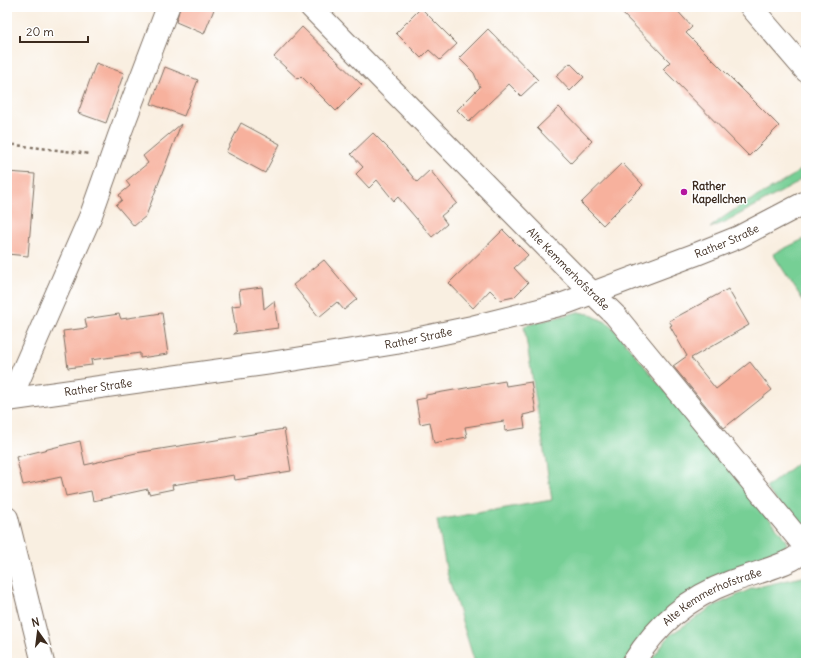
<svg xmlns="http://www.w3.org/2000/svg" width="813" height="670" viewBox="0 0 813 670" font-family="Delius,sans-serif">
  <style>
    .green { fill: #76cf95; stroke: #587c5a }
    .building { fill: #f7b19d }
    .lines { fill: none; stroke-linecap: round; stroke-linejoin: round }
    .minor-casing { stroke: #7e6f62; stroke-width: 24 }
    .path { stroke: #7e6f62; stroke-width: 2.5; stroke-dasharray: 3 3; stroke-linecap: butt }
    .minor { stroke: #fff; stroke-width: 22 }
    .poi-dot { fill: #b5179e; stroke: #fff; stroke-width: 1.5 }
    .labels { text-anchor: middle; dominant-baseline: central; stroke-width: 3; stroke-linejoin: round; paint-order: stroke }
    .poi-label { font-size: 11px; font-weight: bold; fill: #3b2a1e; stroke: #fff; text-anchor: start }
    .street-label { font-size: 11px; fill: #3b2a1e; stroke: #fff }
  </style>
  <rect width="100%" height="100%" fill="#fff"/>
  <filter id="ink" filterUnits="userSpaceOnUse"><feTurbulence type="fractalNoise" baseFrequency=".025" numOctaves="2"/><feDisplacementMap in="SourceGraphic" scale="8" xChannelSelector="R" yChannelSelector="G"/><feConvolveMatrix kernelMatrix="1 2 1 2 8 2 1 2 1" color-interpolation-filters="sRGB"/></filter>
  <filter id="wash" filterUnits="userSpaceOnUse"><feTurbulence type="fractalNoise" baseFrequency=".012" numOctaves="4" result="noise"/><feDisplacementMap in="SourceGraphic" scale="16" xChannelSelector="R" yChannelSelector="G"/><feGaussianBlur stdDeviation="0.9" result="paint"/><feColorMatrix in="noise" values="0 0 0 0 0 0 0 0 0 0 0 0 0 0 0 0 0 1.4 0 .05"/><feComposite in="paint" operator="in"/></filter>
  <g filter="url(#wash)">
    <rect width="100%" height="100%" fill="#f9efe1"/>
    <g class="green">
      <path d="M 806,166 L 806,174 L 794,185 L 725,222 L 710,228 C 739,202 776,190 806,166 Z"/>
      <polygon points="806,238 806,305 773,254"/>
      <path d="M 578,312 L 589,314 L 610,324 L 781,533 L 787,543 C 782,557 771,561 758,566 L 623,663 L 475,663 L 447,573 L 437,520 L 552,500 L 524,326 Z"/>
      <polygon points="806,456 806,536 766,488"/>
      <polygon points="806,576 806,663 649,663 670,635 712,607 753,588"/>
    </g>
    <g id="blocks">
      <g class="building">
        <polygon points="180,7 215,7 204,34 176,22"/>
        <polygon points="616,7 674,7 692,27 686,33 779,126 749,156 663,69 670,62"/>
        <polygon points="421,8 457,44 440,60 429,50 421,58 396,33"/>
        <polygon points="302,27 362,85 336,111 301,76 298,79 274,57"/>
        <polygon points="488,29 538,80 521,96 509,84 469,122 457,110 480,87 474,73 459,58"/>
        <polygon points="96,63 124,73 106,123 78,113"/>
        <polygon points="570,63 584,77 570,91 556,76"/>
        <polygon points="165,67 198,80 184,116 151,104"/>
        <polygon points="559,107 592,141 571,163 537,128"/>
        <polygon points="241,123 280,144 265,173 226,152"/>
        <polygon points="181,124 146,216 134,226 116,205 122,200 119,195 130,186 126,181 148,163 143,156"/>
        <polygon points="373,133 393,153 417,182 430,170 457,203 441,216 447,224 432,237 398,197 394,201 377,180 369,188 356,174 363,167 351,154"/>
        <polygon points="622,163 643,185 603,225 581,203"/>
        <polygon points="7,172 35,174 28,256 7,254"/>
        <polygon points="503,230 528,255 514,268 528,283 514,297 500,300 490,290 473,308 449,283"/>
        <polygon points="324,260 357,299 344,310 337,302 319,317 293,285"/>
        <polygon points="262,287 264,309 274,301 278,328 233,334 237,331 236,331 232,306 241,305 239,290"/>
        <polygon points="728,289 749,325 691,358 716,389 750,362 772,390 724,428 673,366 687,356 670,326 672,325 669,321"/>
        <polygon points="162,313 168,354 140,358 140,353 91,360 92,365 68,368 63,331 87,328 85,319 119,314 121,319"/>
        <polygon points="505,381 506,386 531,382 536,412 523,415 525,428 505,431 504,421 465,427 467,437 434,443 430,422 420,424 416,400 426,398 426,395"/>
        <polygon points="284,429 291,471 235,480 234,475 172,485 173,489 149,494 148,489 93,501 91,491 66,496 61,477 23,485 16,457 80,441 85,465 136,453"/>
      </g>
    </g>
  </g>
  <g filter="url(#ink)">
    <use href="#blocks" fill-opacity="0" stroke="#7e6f62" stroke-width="1"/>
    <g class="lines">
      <g class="minor-casing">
        <g id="minor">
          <path id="s1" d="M 311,7 L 574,275 L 615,315 L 806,548"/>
          <polyline points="751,7 806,71"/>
          <path id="s2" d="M 7,400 L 278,362 L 396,343 L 472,327 L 563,304 L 694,255 L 739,237 L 806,202"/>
          <polyline points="10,400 91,215 119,136 168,7"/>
          <polyline points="7,518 43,663"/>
          <path id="s3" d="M 633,663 C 656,626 689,597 730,582 C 749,575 773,569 791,560 C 796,558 801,553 806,549"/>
        </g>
      </g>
      <polyline class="path" points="7,144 90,154"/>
      <use href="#minor" class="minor"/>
    </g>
  </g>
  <circle class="poi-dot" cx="684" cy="192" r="4"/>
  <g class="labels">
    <g class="poi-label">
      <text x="692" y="186">Rather<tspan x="692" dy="13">Kapellchen</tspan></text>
    </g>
    <g class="street-label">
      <text stroke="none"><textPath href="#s2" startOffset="740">Rather Straße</textPath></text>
      <text stroke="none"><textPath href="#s1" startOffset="367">Alte Kemmerhofstraße</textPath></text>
      <text stroke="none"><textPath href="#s2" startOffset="416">Rather Straße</textPath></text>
      <text stroke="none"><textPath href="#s2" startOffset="92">Rather Straße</textPath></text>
      <text stroke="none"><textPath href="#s3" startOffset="106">Alte Kemmerhofstraße</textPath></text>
    </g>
  </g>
  <rect width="813" height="670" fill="none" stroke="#fff" stroke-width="24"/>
  <g transform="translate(38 632) rotate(346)" stroke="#ffffff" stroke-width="3" paint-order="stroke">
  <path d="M0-3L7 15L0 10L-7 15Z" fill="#3b2a1e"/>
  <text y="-6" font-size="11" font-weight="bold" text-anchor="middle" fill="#3b2a1e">N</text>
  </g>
  <path d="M20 36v6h68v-6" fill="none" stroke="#3b2a1e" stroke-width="2"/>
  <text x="26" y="36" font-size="12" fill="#3b2a1e" stroke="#ffffff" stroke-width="3" paint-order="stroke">20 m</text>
</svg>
